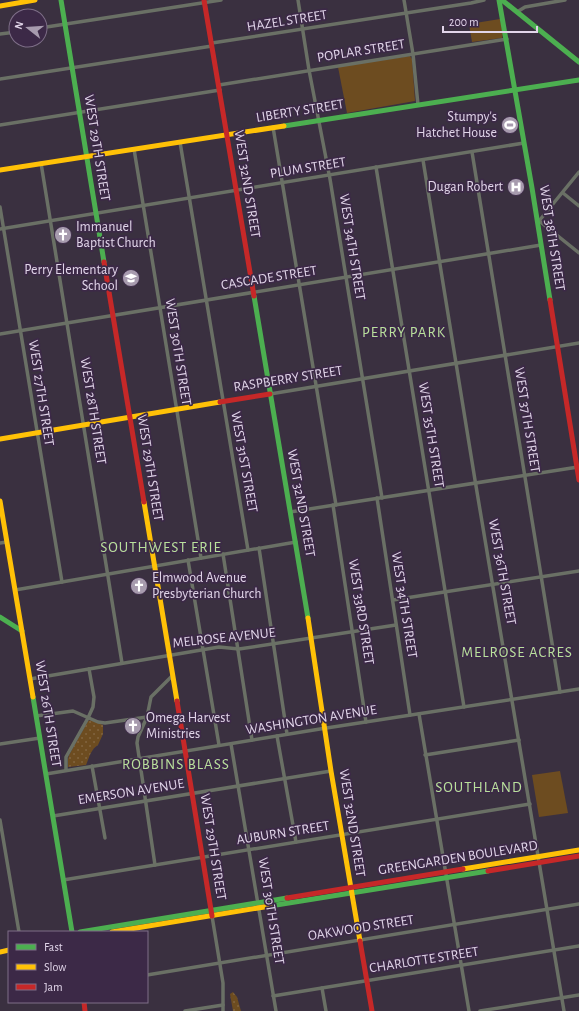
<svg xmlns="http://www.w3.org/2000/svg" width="579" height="1011" viewBox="0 0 579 1011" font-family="'Alegreya Sans',sans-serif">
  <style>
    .grass { fill: #6d4c20 }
    .park { fill: url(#park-dots) }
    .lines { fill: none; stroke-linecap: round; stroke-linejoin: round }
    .street { stroke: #6a7065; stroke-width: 3.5 }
    .fast { stroke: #4caf50; stroke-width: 5 }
    .slow { stroke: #ffc107; stroke-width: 5 }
    .jam { stroke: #c62828; stroke-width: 5 }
    .labels { text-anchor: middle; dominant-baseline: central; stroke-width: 3.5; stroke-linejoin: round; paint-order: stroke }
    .street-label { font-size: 14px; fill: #e1d5e9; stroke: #3c2947 }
    .poi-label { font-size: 14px; fill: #e1d5e9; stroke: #3c2947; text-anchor: end }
    .neighbourhood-label { font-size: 15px; letter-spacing: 1px; fill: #b9e09c; stroke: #3c2947 }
  </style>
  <defs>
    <pattern id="park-dots" width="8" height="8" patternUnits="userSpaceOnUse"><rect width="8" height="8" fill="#6d4c20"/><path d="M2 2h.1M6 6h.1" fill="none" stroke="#826540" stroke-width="1.8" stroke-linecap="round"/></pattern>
  </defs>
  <rect width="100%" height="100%" fill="#3a3040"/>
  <g class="grass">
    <polygon points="500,19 503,34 502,38 472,42 469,24"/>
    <polygon points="410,56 412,59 415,101 347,113 338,67"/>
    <polygon points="560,771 568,813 539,817 532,775"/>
  </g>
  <g class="park">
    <path d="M 91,720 L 103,725 L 103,734 L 98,745 C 91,749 89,758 86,765 L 68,767 L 68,759 L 69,755 L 88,721 Z"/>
    <polygon points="233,992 237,997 241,1011 233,1011 230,994"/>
  </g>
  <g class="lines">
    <g class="street">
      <polyline points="298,0 309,70 330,179 382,498"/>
      <polyline points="404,0 413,54 418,105"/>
      <polyline points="517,12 525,7 565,0"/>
      <polyline points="40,28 221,0"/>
      <polyline points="0,34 16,32"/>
      <polyline points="212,43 471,3 484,0"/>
      <polyline points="0,79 212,46"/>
      <polyline points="219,85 507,39"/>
      <polyline points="0,125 220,90"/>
      <polyline points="273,127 336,505"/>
      <polyline points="180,142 248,550"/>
      <polyline points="134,149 201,558"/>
      <polyline points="472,152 560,692"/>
      <polyline points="423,160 475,480 564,1011"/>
      <polyline points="41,163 122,663"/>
      <polyline points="376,167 464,707"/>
      <polyline points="563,193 579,206"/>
      <polyline points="0,207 62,582"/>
      <polyline points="538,220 579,253"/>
      <polyline points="539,221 579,172"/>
      <polyline points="0,229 524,143"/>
      <polyline points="0,334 541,245"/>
      <polyline points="270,394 579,343"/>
      <polyline points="377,498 410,715"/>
      <polyline points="333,505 366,722"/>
      <polyline points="290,512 578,467"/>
      <polyline points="0,543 7,542"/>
      <polyline points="259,548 287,734"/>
      <polyline points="223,554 252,740"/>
      <polyline points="188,560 219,745"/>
      <polyline points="15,590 296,542"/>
      <polyline points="393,600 579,571"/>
      <polyline points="30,679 219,647 239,649 396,625"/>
      <polyline points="419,714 469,1011"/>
      <polyline points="36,716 73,711 98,722 105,723 147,717"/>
      <polyline points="277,736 296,842"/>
      <polyline points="0,744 40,738"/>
      <polyline points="231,744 276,1011"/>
      <polyline points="425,755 519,740"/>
      <polyline points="92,766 105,838"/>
      <polyline points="66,770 66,757 88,718 93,707 94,697 89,669"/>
      <polyline points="46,774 320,729 579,689"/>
      <polyline points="53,816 331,771"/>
      <polyline points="0,820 19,932"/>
      <polyline points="155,865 137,743 138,737 147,717 151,697 172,676"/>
      <polyline points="63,880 530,804"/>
      <polyline points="212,916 223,983 223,1011"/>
      <polyline points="147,975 579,904"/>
      <polyline points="322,988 326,1011"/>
      <polyline points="273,996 579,946"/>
      <polyline points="185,1011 223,1005"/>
      <polyline points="480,1011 579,995"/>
    </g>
    <g class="fast">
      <polyline points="61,0 104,262"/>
      <polyline points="499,0 532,188 550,300"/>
      <polyline points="502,0 579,62"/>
      <polyline points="284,126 579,80"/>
      <polyline points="254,296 308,618"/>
      <polyline points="0,617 22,631"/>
      <polyline points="33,697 72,932"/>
      <polyline points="270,906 488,871"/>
      <polyline points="80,932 287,898"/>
    </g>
    <g class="slow">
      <polyline points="0,6 35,0"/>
      <polyline points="0,170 284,126"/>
      <polyline points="0,439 220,402"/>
      <polyline points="0,501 33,697"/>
      <polyline points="144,502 177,701"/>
      <polyline points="308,618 331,771 360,941"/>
      <polyline points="463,869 579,850"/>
      <polyline points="112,932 270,906"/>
      <polyline points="0,952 9,950"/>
    </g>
    <g class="jam">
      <polyline points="204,0 254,296"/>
      <polyline points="104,262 144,502"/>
      <polyline points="550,300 579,480"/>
      <polyline points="220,402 270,394"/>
      <polyline points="177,701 212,916"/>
      <polyline points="488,871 579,856"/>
      <polyline points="287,898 463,869"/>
      <polyline points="360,941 372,1011"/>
      <polyline points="84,1002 85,1011"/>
    </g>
  </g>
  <defs>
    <g id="stadium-disc" transform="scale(0.9)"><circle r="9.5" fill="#a79bae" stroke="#3c2947"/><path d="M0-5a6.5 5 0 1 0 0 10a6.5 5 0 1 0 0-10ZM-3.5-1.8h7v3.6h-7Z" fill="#fff"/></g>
    <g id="hospital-disc" transform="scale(0.9)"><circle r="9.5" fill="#a79bae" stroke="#3c2947"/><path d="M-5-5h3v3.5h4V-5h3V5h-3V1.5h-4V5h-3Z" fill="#fff"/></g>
    <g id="church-disc" transform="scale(0.9)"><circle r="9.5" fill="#a79bae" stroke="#3c2947"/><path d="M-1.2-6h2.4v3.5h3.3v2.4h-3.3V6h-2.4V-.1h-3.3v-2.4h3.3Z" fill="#fff"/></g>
    <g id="school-disc" transform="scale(0.9)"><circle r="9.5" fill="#a79bae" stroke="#3c2947"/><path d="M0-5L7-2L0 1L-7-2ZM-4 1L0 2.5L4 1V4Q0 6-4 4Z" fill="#fff"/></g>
  </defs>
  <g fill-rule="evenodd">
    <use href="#stadium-disc" x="510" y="125"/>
    <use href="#hospital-disc" x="516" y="187"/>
    <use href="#church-disc" x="63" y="235"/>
    <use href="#school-disc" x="131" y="278"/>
    <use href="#church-disc" x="139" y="586"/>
    <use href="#church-disc" x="133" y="726"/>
  </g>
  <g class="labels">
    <g class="street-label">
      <text transform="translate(287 21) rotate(-9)">HAZEL STREET</text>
      <text transform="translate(361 51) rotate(-9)">POPLAR STREET</text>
      <text transform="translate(300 111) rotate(-9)">LIBERTY STREET</text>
      <text transform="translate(97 148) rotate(81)">WEST 29TH STREET</text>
      <text transform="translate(308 168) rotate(-9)">PLUM STREET</text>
      <text transform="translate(247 184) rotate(81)">WEST 32ND STREET</text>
      <text transform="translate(552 238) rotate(81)">WEST 38TH STREET</text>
      <text transform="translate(352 247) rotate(81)">WEST 34TH STREET</text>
      <text transform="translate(269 278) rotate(-9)">CASCADE STREET</text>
      <text transform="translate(178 352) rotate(81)">WEST 30TH STREET</text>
      <text transform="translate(288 379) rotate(-9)">RASPBERRY STREET</text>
      <text transform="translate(41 393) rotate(81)">WEST 27TH STREET</text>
      <text transform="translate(93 411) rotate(81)">WEST 28TH STREET</text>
      <text transform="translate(527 420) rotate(81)">WEST 37TH STREET</text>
      <text transform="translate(431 435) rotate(81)">WEST 35TH STREET</text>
      <text transform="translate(244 462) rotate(80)">WEST 31ST STREET</text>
      <text transform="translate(150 468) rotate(81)">WEST 29TH STREET</text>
      <text transform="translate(301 503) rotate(80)">WEST 32ND STREET</text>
      <text transform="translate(502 572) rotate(80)">WEST 36TH STREET</text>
      <text transform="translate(404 605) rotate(81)">WEST 34TH STREET</text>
      <text transform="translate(361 612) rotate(81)">WEST 33RD STREET</text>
      <text transform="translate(224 638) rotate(-6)">MELROSE AVENUE</text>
      <text transform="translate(48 714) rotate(81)">WEST 26TH STREET</text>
      <text transform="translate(311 720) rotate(-9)">WASHINGTON AVENUE</text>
      <text transform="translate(131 792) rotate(-9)">EMERSON AVENUE</text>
      <text transform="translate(352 823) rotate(81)">WEST 32ND STREET</text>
      <text transform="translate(283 833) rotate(-9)">AUBURN STREET</text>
      <text transform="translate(213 847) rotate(81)">WEST 29TH STREET</text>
      <text transform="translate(458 858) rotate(-9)">GREENGARDEN BOULEVARD</text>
      <text transform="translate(271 911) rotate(81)">WEST 30TH STREET</text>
      <text transform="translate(361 928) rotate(-9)">OAKWOOD STREET</text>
      <text transform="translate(424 960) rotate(-9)">CHARLOTTE STREET</text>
    </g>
    <g class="poi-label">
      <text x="497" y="117">Stumpy's<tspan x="497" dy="16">Hatchet House</tspan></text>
      <text x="503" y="187">Dugan Robert</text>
      <text x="76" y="227" text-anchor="start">Immanuel<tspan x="76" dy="16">Baptist Church</tspan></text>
      <text x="118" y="270">Perry Elementary<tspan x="118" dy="16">School</tspan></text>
      <text x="152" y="578" text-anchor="start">Elmwood Avenue<tspan x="152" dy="16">Presbyterian Church</tspan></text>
      <text x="146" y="718" text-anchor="start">Omega Harvest<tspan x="146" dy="16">Ministries</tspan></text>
    </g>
    <g class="neighbourhood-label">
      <text x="404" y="332">PERRY PARK</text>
      <text x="161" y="547">SOUTHWEST ERIE</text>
      <text x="517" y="652">MELROSE ACRES</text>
      <text x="176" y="764">ROBBINS BLASS</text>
      <text x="479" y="787">SOUTHLAND</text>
    </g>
  </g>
  <rect x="8" y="931" width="140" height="72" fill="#3c2947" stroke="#7e6e88"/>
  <rect x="16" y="944" width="20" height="6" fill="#4caf50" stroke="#7e6e88"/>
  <text x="44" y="951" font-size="12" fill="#e1d5e9">Fast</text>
  <rect x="16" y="964" width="20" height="6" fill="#ffc107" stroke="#7e6e88"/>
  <text x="44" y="971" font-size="12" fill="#e1d5e9">Slow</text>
  <rect x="16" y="984" width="20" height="6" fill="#c62828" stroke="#7e6e88"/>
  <text x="44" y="991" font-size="12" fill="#e1d5e9">Jam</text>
  <g transform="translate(28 28) rotate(287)"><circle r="19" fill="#3c2947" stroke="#7e6e88"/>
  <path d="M0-3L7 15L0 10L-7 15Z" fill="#a79bae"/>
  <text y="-6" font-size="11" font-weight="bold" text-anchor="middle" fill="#e1d5e9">N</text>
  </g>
  <path d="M443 26v6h94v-6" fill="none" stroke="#e1d5e9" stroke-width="2"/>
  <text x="449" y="26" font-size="12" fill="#e1d5e9" stroke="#3c2947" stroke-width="3" paint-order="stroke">200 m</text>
</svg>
